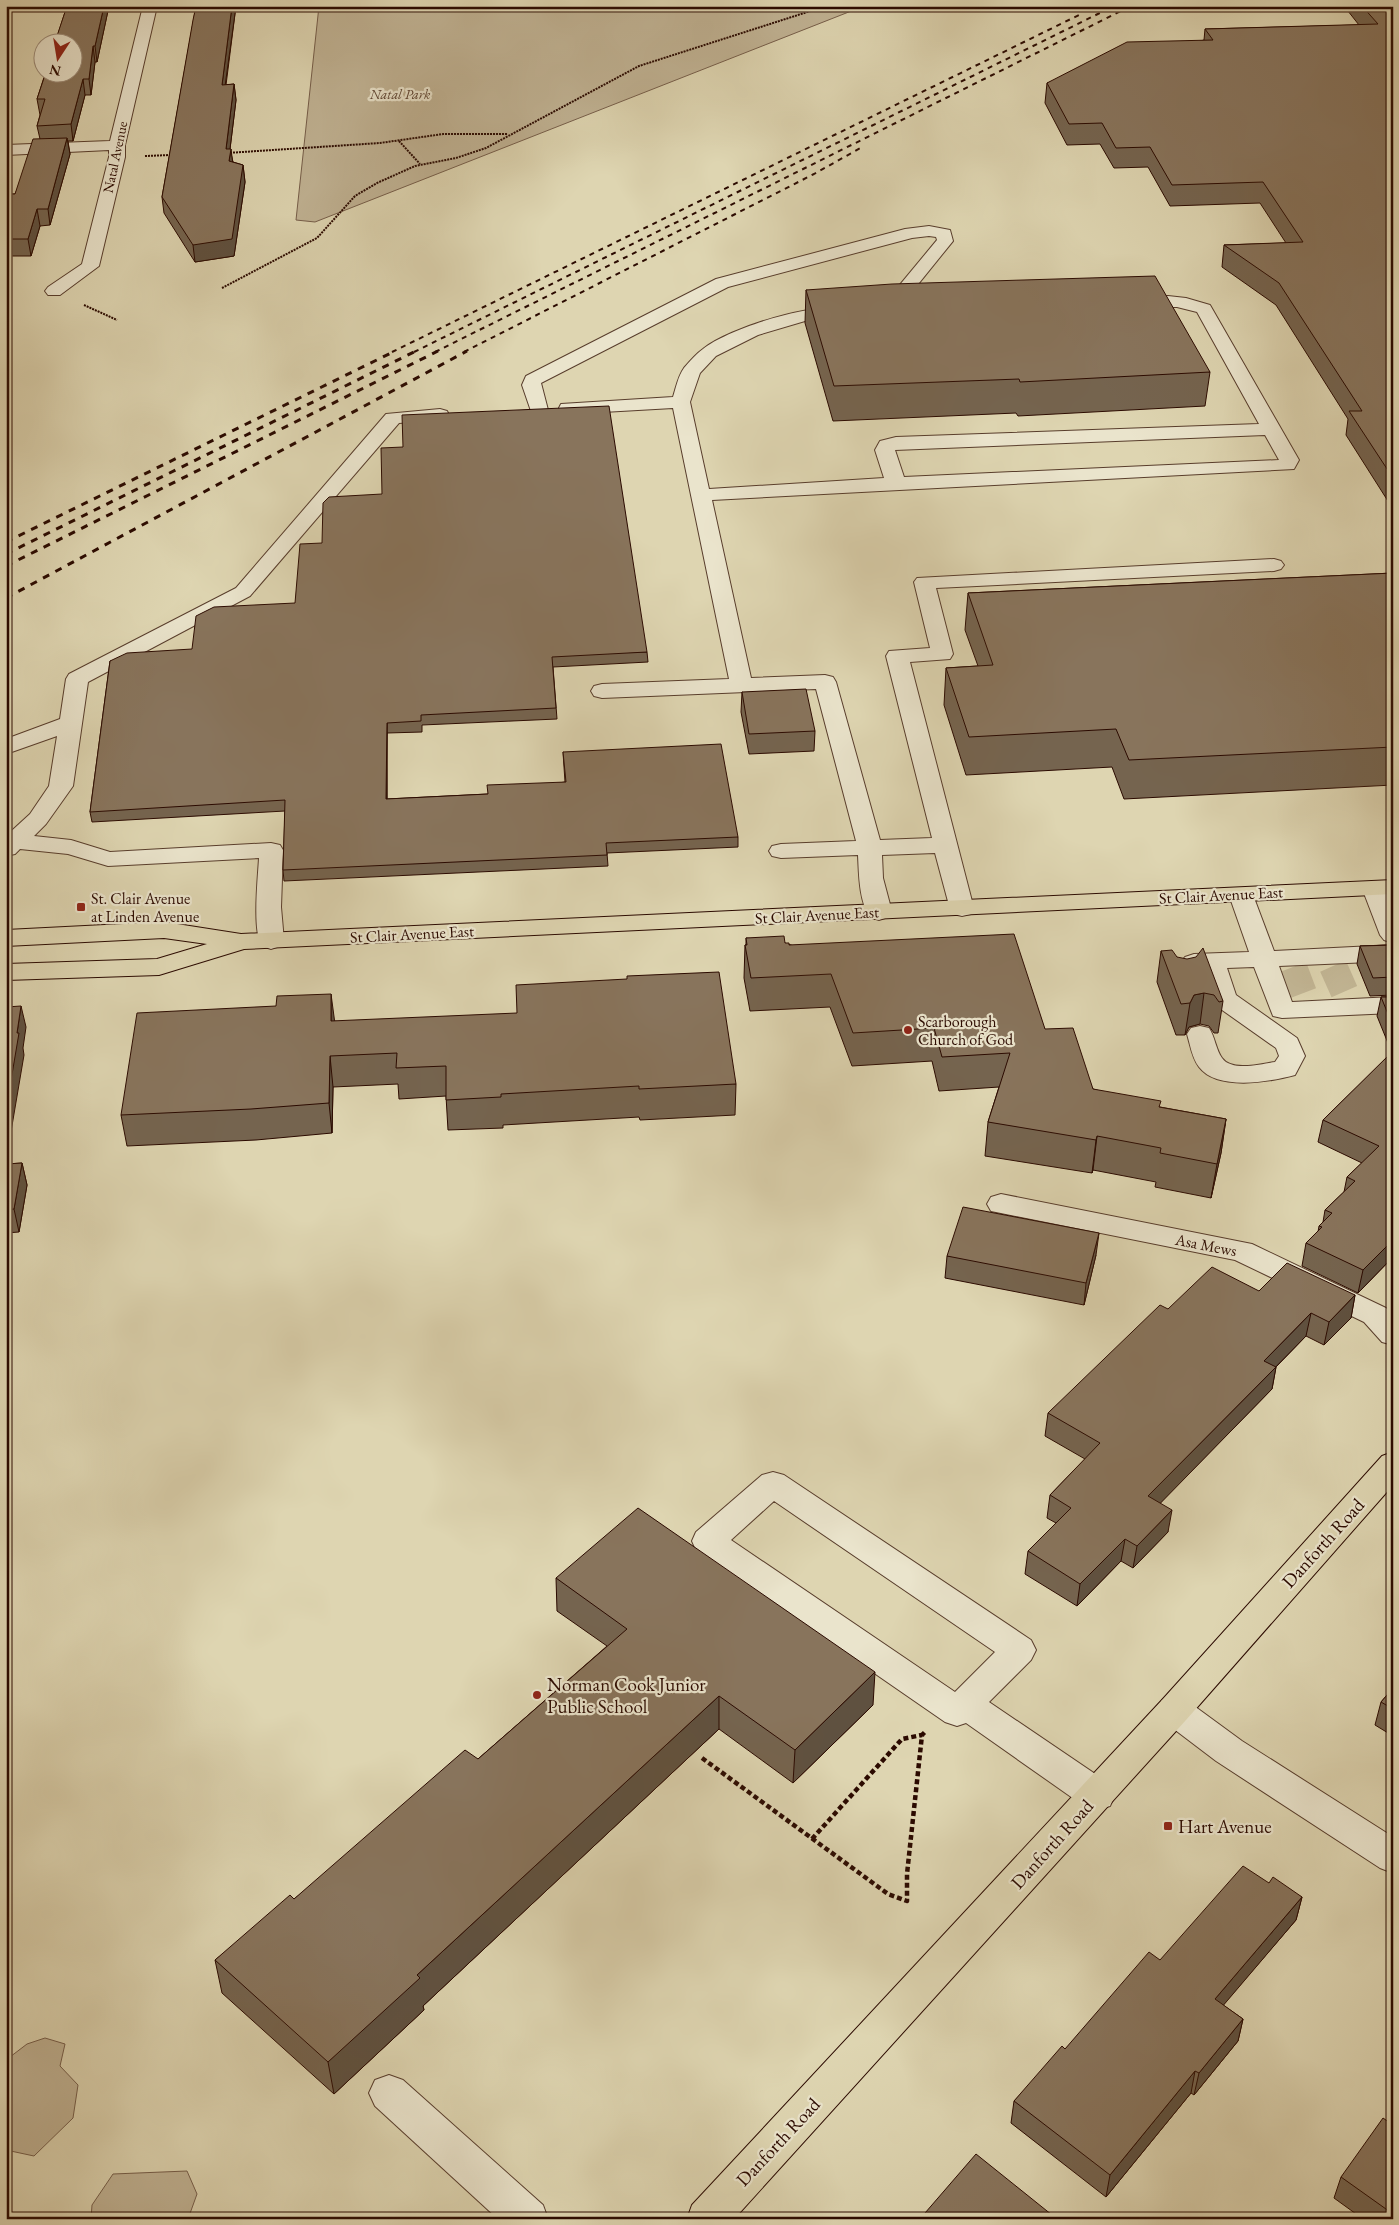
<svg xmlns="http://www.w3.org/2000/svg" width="1399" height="2225" viewBox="0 0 1399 2225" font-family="'EB Garamond',serif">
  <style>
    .green { fill: #c0b293; stroke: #765e4a }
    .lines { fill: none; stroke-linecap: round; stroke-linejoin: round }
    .minor-tunnel { stroke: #c3b796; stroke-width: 28; stroke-dasharray: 28 14; stroke-linecap: butt }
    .minor-casing { stroke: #583d2c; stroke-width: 2 }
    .major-casing { stroke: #2b0a00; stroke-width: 2 }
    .path-far1 { stroke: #2b0a00; stroke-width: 2; stroke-dasharray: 2 1; stroke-linecap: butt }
    .path { stroke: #2b0a00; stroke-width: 4.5; stroke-dasharray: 5 3; stroke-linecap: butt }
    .minor { fill: #eae4cc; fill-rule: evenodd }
    .major { fill: #ded5b1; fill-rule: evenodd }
    .rail-far1 { stroke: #2b0a00; stroke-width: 2; stroke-dasharray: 5 5; stroke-linecap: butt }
    .rail { stroke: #2b0a00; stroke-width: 3; stroke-dasharray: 7 7; stroke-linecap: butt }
    .wall { fill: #75644f; stroke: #2b0a00 }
    .shaded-wall { fill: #5f5140; stroke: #2b0a00 }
    .building { fill: #88745c; stroke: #2b0a00 }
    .poi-dot { fill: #8f2418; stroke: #eae4cc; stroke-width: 2 }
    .labels { text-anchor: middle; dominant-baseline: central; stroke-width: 4.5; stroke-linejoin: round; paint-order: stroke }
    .far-park-label { font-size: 14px; font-style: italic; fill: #5f4533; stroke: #eae4cc }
    .far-street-label { font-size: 14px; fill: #2b0a00; stroke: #eae4cc }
    .street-label { font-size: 16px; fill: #2b0a00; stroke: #eae4cc }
    .poi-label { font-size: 16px; fill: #2b0a00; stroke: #eae4cc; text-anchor: start }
    .near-street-label { font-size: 19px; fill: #2b0a00; stroke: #eae4cc }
    .near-poi-label { font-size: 19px; fill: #2b0a00; stroke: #eae4cc; text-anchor: start }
  </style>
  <rect width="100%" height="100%" fill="#ded5b1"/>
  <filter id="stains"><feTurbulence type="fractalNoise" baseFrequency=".004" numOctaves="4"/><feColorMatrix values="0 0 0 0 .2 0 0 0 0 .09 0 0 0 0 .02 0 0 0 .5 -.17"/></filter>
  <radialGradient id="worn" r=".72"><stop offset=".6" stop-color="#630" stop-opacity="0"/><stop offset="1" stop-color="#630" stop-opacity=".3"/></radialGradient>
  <g class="green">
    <polygon points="319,6 864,6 315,222 296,220"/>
    <polygon points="45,2038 65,2044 60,2066 78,2085 73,2118 34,2156 6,2150 6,2060 27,2044"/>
    <polygon points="187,2171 197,2194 188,2219 91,2219 92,2205 113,2174"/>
  </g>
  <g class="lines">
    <g class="minor-tunnel">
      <polyline points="1333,966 1345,993"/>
      <polyline points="1293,967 1304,996"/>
    </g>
    <g class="minor-casing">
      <g id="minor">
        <polygon points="143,6 157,6 125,145 125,157 99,266 60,295 48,295 45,291 48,287 82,264 109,157 109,150 6,155 6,145 110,141"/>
        <polygon points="929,226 950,230 953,241 894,314 882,314 879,310 937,240 936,237 929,236 912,238 728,287 541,383 548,410 546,414 539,416 532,414 522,385 526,376 716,279 905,229"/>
        <path d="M 1168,296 L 1186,298 L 1210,305 L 1299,460 L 1294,469 L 712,500 L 751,678 L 825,675 L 833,677 L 836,682 L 880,840 L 932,838 L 886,656 L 889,651 L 930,648 L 914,582 L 917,578 L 1274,559 L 1281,561 L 1284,565 L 1281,569 L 1274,571 L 936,588 L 953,654 L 950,659 L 910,662 L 974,909 L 971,914 L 962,916 L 953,914 L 950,909 L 935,853 L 882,855 L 883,878 L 892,912 L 888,917 L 879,920 L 870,917 C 859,901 859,875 858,855 L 781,858 L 772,856 L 769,851 L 772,846 L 781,844 L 856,841 L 816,689 L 602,698 L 594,696 L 591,691 L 594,686 L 602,684 L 729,679 L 673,408 L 568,414 L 561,412 L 559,408 L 561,404 L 673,397 C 676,388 678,376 684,368 C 689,362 696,354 703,349 C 729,328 816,301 848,309 L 851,313 L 848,317 L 805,321 L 758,335 L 716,356 L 700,373 L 690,402 L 709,489 L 884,478 L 875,450 L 880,441 L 896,437 L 1259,424 L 1197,312 L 1177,307 L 1131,307 L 1125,306 L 1122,302 L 1125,298 ZM 1265,435 L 1279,460 L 904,477 L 895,450 Z"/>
        <path d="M 440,409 L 447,411 L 449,415 L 447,419 L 399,423 L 250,596 L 88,682 L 73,786 L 46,824 L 34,836 L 71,840 L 110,852 L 271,843 L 280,845 L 283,850 L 281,907 L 284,941 L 280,946 L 271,949 L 262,946 C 252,932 258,877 259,858 L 108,866 L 68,854 L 20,849 L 15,854 L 6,856 L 6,836 L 30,814 L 49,786 L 57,736 L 6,754 L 6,739 L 60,719 L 66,679 L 69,674 L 236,588 L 386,414 Z"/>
        <polygon points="1374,881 1383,883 1393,904 1393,943 1384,940 1380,935 1362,888 1365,883"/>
        <path d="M 1241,888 L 1250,890 L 1253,895 L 1274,951 L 1393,945 L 1393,961 L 1279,966 L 1292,1002 L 1393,997 L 1393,1013 L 1282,1018 L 1273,1016 L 1254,967 L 1227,968 L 1236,995 L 1297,1038 L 1305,1056 L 1295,1075 C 1269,1082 1217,1091 1199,1067 C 1192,1058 1190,1044 1187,1034 L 1191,1028 L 1200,1026 L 1209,1028 C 1215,1037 1216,1050 1222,1058 C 1232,1072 1261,1064 1275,1062 L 1279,1056 L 1276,1048 L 1215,1005 L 1211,999 L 1202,969 L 1185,967 L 1181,962 L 1185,957 L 1194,954 L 1249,952 L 1229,895 L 1232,890 Z"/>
        <polygon points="1001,1194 1252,1244 1386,1308 1393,1315 1393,1345 1382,1342 1364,1322 1235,1260 991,1211 987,1204 991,1197"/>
        <path d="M 773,1472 L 784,1475 L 1031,1640 L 1036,1650 L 1031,1660 L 989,1702 L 1110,1784 L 1115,1795 L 1110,1806 L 1097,1810 L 1084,1806 L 966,1723 L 957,1726 L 945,1722 L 696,1550 L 692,1541 L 696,1532 L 762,1475 ZM 774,1501 L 995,1652 L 955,1692 L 731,1540 Z"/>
        <polygon points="1174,1696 1186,1700 1242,1741 1393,1837 1393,1873 1380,1868 1216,1761 1162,1720 1157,1710 1162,1700"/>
        <polygon points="389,2075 403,2080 543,2205 548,2219 498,2219 375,2106 369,2093 375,2080"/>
      </g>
    </g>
    <g class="major-casing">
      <g id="major">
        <polygon points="1393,880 1393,894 244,949 159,975 6,980 6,964 157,959 207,944 164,938 6,946 6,930 164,922 241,934"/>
        <polygon points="1393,1452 1393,1485 1186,1720 734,2219 687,2219 692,2205 1162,1700 1382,1456"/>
      </g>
    </g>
    <g class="path-far1">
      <polyline points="399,141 420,164"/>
      <polyline points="227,153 380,143 443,134 508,134"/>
      <polyline points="145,156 171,155"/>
      <polyline points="222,288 317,238 355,196 377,183 415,166 456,158 486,148 639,66 826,6"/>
      <polyline points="84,305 117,320"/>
    </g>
    <g class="path">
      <polyline points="702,1758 888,1894 907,1901 907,1874 922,1735 925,1732"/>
      <polyline points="812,1839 902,1739 922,1735"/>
    </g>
    <use href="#minor" class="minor"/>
    <use href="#major" class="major"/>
    <g class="rail-far1">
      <polyline points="392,352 1079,15"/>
      <polyline points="414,352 1114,6"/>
      <polyline points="435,352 1131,6"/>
      <polyline points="464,352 814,174 864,146"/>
    </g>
    <g class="rail">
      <polyline points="6,542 395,351"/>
      <polyline points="6,554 416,351"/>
      <polyline points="6,566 438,351"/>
      <polyline points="6,598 467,351"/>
    </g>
  </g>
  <g class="wall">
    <polygon points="67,6 109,6 97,62 95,62 91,95 85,95 73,141 68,141 70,154 50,225 40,226 31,256 6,256 6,194 15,194 40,139 37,126 40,115 37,99"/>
    <polygon points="196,6 236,6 226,85 234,84 236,100 230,149 233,162 243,165 245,182 234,256 195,262 164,213 162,197"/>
    <polygon points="1344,6 1393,6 1393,509 1346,435 1348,419 1276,305 1222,267 1224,245 1286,243 1260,203 1170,206 1148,167 1114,168 1100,144 1067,145 1045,103 1047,83 1204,40 1205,29 1359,25"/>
    <polygon points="806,290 1210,372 1205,406 1018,416 1016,413 833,421 805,323"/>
    <polygon points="1393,573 1393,785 1124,799 1112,767 966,775 944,705 946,668 978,666 965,630 968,593"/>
    <polygon points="647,652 648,662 553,667 557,719 422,725 422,732 387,733 387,799 488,794 565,782 563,752 738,837 738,847 607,853 608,866 284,881 283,870 285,811 92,822 90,812 110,661"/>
    <polygon points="742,692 815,731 814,751 749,754 741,712"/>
    <polygon points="746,938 785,943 1045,1029 1093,1089 1160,1107 1226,1119 1221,1153 1211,1198 1155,1187 1156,1182 1093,1170 1092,1173 985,1156 988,1122 999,1087 939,1091 932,1061 852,1066 830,1007 750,1011 744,978 745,945 746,945"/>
    <polygon points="1393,945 1393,995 1370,996 1357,964 1360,946"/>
    <polygon points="1161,951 1177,957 1223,1001 1218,1033 1214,1033 1209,1026 1200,1024 1189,1027 1185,1035 1176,1035 1157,982"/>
    <polygon points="1381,997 1393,997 1393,1257 1358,1293 1302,1266 1306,1243 1318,1232 1319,1226 1323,1222 1325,1210 1344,1192 1347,1177 1362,1163 1318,1142 1323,1120 1392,1053 1377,1016"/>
    <polygon points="334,1021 736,1084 735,1115 640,1120 639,1117 503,1125 503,1128 448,1130 446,1096 399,1099 398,1084 333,1087 332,1133 256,1140 127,1146 121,1115"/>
    <polygon points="22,1163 27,1185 19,1232 6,1233 6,1164"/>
    <polygon points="1096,1255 1084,1305 945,1278 947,1256"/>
    <polygon points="1355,1295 1351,1318 1324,1345 1306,1336 1276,1367 1272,1389 1160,1503 1168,1532 1133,1568 1121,1561 1077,1606 1025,1574 1028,1551 1056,1523 1047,1518 1050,1495 1085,1459 1045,1436 1048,1413 1168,1309"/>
    <polygon points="556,1578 873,1705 793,1783 719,1729 423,2006 424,2010 334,2094 222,1993 215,1960 294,1899 478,1759 607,1646 557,1611"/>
    <polygon points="1393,1688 1393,1736 1375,1725 1381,1702"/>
    <polygon points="1269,1883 1302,1897 1296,1920 1223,2005 1243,2019 1238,2041 1194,2095 1191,2093 1106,2197 1011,2123 1014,2101 1065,2049"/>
    <polygon points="1393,2125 1393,2219 1363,2219 1334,2198 1341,2177"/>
    <polygon points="925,2213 1057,2219 924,2219"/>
  </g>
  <g class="shaded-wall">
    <polygon points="104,6 109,6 97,62 95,46"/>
    <polygon points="232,6 236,6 223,101 222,85"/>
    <polygon points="93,46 95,62 91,95 89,79"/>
    <polygon points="83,79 85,95 73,141 71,124"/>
    <polygon points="234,84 236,100 228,165 226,149"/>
    <polygon points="67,138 70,154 50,225 48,209"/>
    <polygon points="231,149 233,165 229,161"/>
    <polygon points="243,165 245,182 234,256 195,262 193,245"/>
    <polygon points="37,209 40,226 31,256 28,239"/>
    <polygon points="6,327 8,338 6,338"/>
    <polygon points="387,723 387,809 386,799"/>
    <polygon points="1204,993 1200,1024 1189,1027 1185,1035 1190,1003 1194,995"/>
    <polygon points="331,994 335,1024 331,1021"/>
    <polygon points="21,1006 26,1027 23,1048 24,1055 6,1161 6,1110"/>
    <polygon points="330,1056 333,1087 332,1133 329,1103"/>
    <polygon points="1226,1119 1221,1153 1211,1198 1217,1164"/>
    <polygon points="1097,1136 1093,1170 1092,1173 1096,1140"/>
    <polygon points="22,1163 27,1185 19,1232 14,1209"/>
    <polygon points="1099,1233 1096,1255 1084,1305 1086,1283"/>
    <polygon points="1393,1240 1393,1257 1358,1293 1363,1270"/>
    <polygon points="1355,1295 1351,1318 1324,1345 1329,1322"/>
    <polygon points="1311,1313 1306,1336 1260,1383 1264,1361"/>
    <polygon points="1276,1367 1272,1389 1145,1519 1148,1496"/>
    <polygon points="1172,1510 1168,1532 1133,1568 1137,1546"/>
    <polygon points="1125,1539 1121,1561 1077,1606 1080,1584"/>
    <polygon points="875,1672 873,1705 793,1783 795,1750"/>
    <polygon points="719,1696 719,1729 423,2006 424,2010 334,2094 328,2062 417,1975"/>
    <polygon points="1302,1897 1296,1920 1210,2021 1215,1999"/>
    <polygon points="1243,2019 1238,2041 1194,2095 1199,2073"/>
    <polygon points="1195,2071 1191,2093 1106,2197 1110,2175"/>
  </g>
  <g class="building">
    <polygon points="67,6 104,6 95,46 93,46 89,79 83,79 71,124 37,126 45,99 37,99 46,72 72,72 72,42 55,42"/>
    <polygon points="196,6 232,6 222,85 234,84 226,149 231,149 229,161 243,165 232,239 193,245 162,197 193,20"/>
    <polygon points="1362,6 1393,6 1393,478 1349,411 1362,411 1279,283 1224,245 1303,242 1263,182 1172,185 1150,147 1116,148 1102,123 1069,124 1047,83 1127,42 1213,40 1205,29 1378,24"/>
    <polygon points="67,138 48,209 37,209 28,239 6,239 6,194 15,194 33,139"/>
    <polygon points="1155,276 1210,372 1020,382 1019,379 834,386 806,290 892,284"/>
    <polygon points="609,406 647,652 552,657 556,708 421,715 421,721 387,723 386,799 488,794 487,785 566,782 563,752 721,744 738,837 606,843 607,855 283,870 285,800 90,812 110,661 127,653 192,649 196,616 214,607 295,603 300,544 322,543 323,503 329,497 382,494 381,448 403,447 402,415"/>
    <polygon points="1393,573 1393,747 1129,760 1116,729 969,737 946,668 993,665 968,593"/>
    <polygon points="806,689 815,731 749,734 742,692"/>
    <polygon points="1014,934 1045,1029 1073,1028 1093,1089 1161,1101 1159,1107 1226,1119 1217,1164 1160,1153 1161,1148 1097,1136 1096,1140 988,1122 1010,1053 942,1057 934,1028 853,1033 831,974 751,978 745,945 747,945 746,938 784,936 785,943 789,943 789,945"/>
    <polygon points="1393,945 1393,977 1373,978 1360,946"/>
    <polygon points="1203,948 1223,1001 1219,1002 1214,995 1204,993 1194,995 1190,1003 1181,1004 1161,951 1172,950 1177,957 1187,959 1196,957"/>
    <polygon points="719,972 736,1084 639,1089 639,1086 501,1094 501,1097 446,1100 446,1066 396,1068 397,1053 330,1056 329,1103 251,1109 121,1115 137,1013 276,1006 277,996 331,994 331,1021 517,1013 516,985 627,979 627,976"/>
    <polygon points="1381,997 1393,997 1393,1026"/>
    <polygon points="21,1006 17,1033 19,1033 6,1110 6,1007"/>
    <polygon points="1392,1052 1393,1053 1393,1240 1363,1270 1306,1243 1322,1227 1319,1226 1332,1213 1325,1210 1355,1181 1347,1177 1379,1146 1323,1120"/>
    <polygon points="22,1163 14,1209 6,1210 6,1164"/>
    <polygon points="963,1207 1099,1233 1086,1283 947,1256"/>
    <polygon points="1287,1263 1355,1295 1329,1322 1311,1313 1264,1361 1276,1367 1148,1496 1172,1510 1137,1546 1125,1539 1080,1584 1028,1551 1071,1508 1050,1495 1100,1443 1048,1413 1160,1305 1168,1309 1212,1267 1259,1291"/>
    <polygon points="638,1508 875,1672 795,1750 719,1696 417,1975 420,1978 328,2062 215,1960 290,1895 294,1899 465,1750 478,1759 627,1629 556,1578"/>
    <polygon points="1393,1688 1393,1709 1381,1702"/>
    <polygon points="1243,1866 1269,1883 1273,1877 1302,1897 1215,1999 1243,2019 1199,2073 1195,2071 1110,2175 1014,2101 1062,2046 1065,2049 1149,1952 1160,1960"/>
    <polygon points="1383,2118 1393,2125 1393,2214 1341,2177"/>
    <polygon points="976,2154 1057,2219 926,2219 928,2216 925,2213"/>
  </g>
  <g class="poi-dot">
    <rect x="76" y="902" width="10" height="10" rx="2.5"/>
    <circle cx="908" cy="1030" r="5"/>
    <circle cx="537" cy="1695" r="5"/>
    <rect x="1163" y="1821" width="10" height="10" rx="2.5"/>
  </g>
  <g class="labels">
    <g class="far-park-label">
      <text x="400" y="94">Natal Park</text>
    </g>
    <g class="far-street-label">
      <text transform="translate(115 157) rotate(-78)">Natal Avenue</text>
    </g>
    <g class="street-label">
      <text transform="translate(1221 895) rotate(-3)">St Clair Avenue East</text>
      <text transform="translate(817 915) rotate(-3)">St Clair Avenue East</text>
      <text transform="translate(412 934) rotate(-3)">St Clair Avenue East</text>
      <text transform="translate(1206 1245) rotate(11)">Asa Mews</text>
    </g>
    <g class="poi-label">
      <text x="91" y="898">St. Clair Avenue<tspan x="91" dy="18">at Linden Avenue</tspan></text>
      <text x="918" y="1021">Scarborough<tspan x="918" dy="18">Church of God</tspan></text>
    </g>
    <g class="near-street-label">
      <text transform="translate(1323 1543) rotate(-48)">Danforth Road</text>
      <text transform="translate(1052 1844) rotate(-48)">Danforth Road</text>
      <text transform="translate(778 2142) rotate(-47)">Danforth Road</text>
    </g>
    <g class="near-poi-label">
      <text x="547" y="1684">Norman Cook Junior<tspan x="547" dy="22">Public School</tspan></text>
      <text x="1178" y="1826">Hart Avenue</text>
    </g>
  </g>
  <rect width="1399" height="2225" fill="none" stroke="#ded5b1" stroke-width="25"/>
  <rect x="8" y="8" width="1384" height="2210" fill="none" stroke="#2b0a00" stroke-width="2.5"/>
  <rect x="12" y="12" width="1374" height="2200" fill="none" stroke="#2b0a00"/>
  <g transform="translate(58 58) rotate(192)"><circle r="24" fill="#eae4cc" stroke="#9e8d7a"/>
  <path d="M0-4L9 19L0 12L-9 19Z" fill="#8f2418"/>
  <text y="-8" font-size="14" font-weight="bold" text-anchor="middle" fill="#2b0a00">N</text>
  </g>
  <rect width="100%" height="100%" filter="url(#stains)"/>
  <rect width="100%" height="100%" fill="url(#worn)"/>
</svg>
